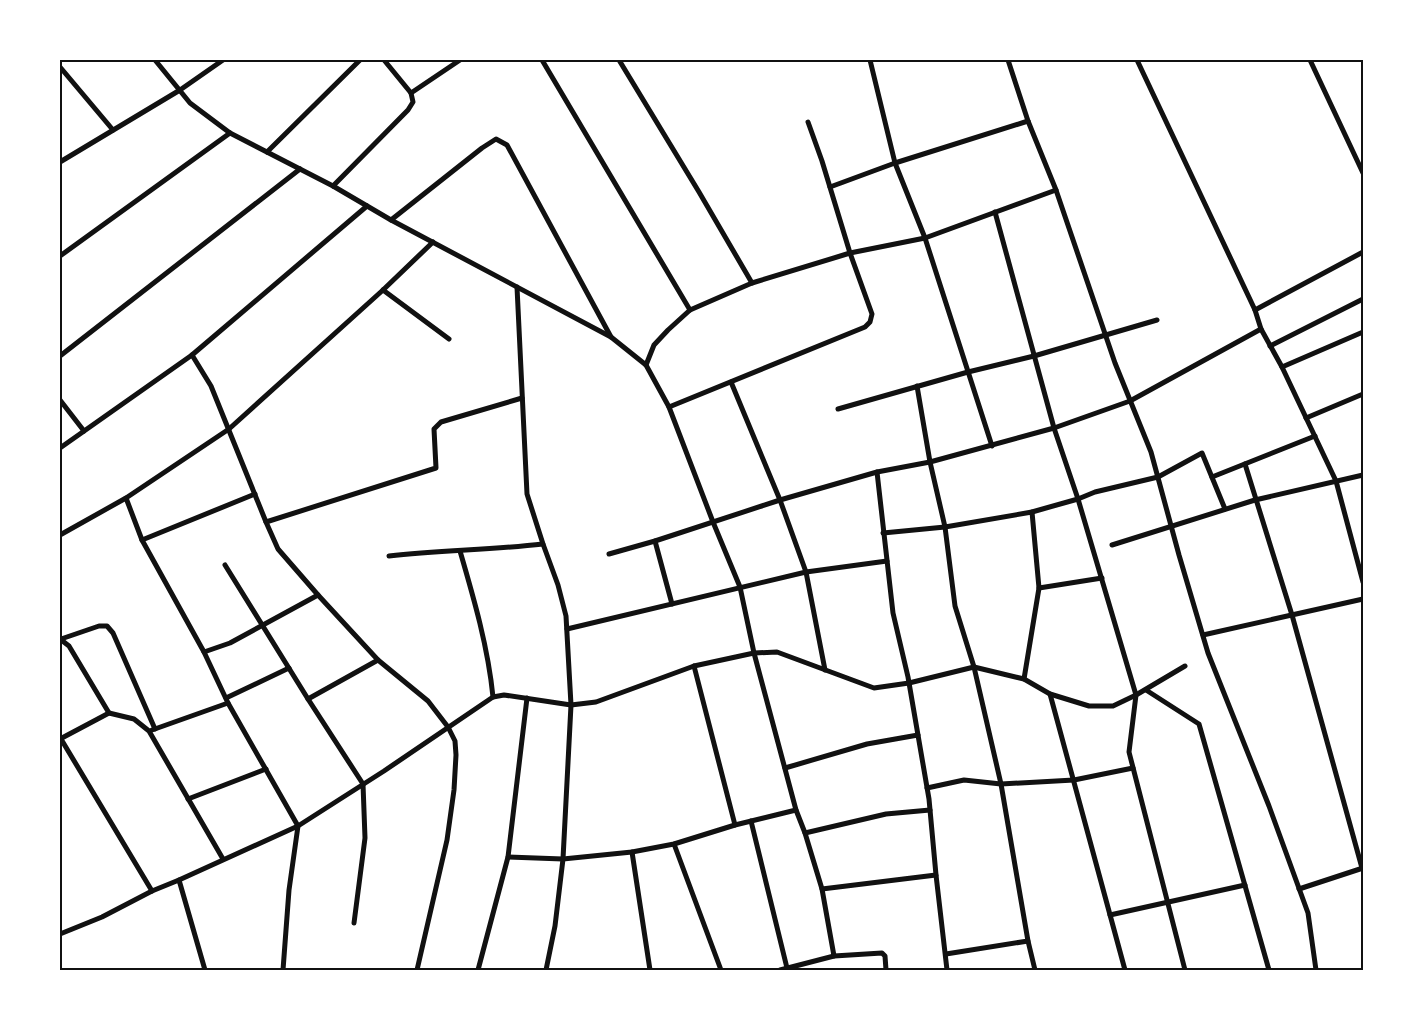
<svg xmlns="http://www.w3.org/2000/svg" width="1423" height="1030" viewBox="0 0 1423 1030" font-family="'Exo 2',sans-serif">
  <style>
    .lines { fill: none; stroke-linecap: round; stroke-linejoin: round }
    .minor { stroke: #111; stroke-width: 5 }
    .neatline { fill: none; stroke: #111; stroke-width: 2 }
  </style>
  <rect width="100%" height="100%" fill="#fff"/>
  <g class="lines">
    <g class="minor">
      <polyline points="155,60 190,103 230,133 333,186 391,220 611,337 646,365 669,407 713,522 740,587 754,653 796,810 805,833 822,889 834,956"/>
      <polyline points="542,60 690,310"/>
      <polyline points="619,60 699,192 752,283"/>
      <polyline points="870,60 895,163 925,238 992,446"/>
      <polyline points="1008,60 1028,121 1056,190 1115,363 1151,452 1179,555 1208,653 1269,806 1308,913 1316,970"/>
      <polyline points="1137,60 1255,310 1261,329 1282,367 1336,481 1363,582"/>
      <polyline points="1310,60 1363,173"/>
      <polyline points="60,67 113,130"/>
      <polyline points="411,93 460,60"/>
      <polyline points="267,152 360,60"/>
      <polyline points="60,162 180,90 223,60"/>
      <polyline points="333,186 408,110 413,102 411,93 384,60"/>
      <polyline points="830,187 895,163 1028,121"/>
      <polyline points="995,212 1054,428 1078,499 1136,695 1129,752 1185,970"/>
      <polyline points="391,220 482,148 496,139 507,145 611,337"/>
      <polyline points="60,256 230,133"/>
      <polyline points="517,287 527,494 543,544 558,585 566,616 571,705 563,859 555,926 546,970"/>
      <polyline points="383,290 449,339"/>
      <polyline points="1255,310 1363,252"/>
      <polyline points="1270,346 1363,299"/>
      <polyline points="192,355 211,386 266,522 278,549 318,595 378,660 428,701 448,727 455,741 456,755 454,790 447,840 417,970"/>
      <polyline points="60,356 300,169"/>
      <polyline points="646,365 654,345 668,330 690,310 752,283 850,253 925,238 1056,190"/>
      <polyline points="1282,367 1363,332"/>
      <polyline points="731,382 780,500 806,572 825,670"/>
      <polyline points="917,386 930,462 945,527 955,606 974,667 1001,784 1028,941 1035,970"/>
      <polyline points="60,400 84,431"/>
      <polyline points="669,407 865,327 870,322 872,314 850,253 822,161 808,122"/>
      <polyline points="838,409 968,372 1034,356 1157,320"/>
      <polyline points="1306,418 1363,394"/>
      <polyline points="60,448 192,355 367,206"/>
      <polyline points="1245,464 1292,615 1362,868"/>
      <polyline points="877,472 893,613 908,677 929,799 936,875 947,970"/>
      <polyline points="1212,477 1315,436"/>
      <polyline points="126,498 142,540 204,652 228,703 298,826 289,890 283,970"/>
      <polyline points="266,522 436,468 434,429 441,422 522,398"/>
      <polyline points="883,533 945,527 1032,512 1078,499 1095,492 1158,477 1202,453 1225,509"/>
      <polyline points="60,535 126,498 229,429 383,290 433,242"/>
      <polyline points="142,540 255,494"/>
      <polyline points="655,541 672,604"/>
      <polyline points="1112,545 1255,500 1363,475"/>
      <path d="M 460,551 C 474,599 488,647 493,697"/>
      <polyline points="609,554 655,541 780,500 877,472 930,462 1054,428 1130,401 1261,329"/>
      <path d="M 389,556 C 440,550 491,550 543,544"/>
      <polyline points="225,565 308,699 363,784 365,838 354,923"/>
      <polyline points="1039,588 1102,578"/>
      <polyline points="567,629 806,572 887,561"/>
      <polyline points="1203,635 1363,599"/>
      <polyline points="60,639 69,646 109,713"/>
      <polyline points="61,639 99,626 107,626 113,633 155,729"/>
      <polyline points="204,652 230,643 318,595"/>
      <polyline points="694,666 735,825"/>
      <polyline points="1024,679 1039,588 1032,512"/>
      <polyline points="1146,690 1199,724 1269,970"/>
      <polyline points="1050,694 1125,970"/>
      <polyline points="226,698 289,668"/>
      <polyline points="308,699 378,660"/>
      <polyline points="152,730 228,703"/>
      <polyline points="60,739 109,713 134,719 149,731 223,859"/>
      <polyline points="61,739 152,891"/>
      <polyline points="785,768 867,744 918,735"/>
      <polyline points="927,788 964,780 1001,784 1074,780 1133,768"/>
      <polyline points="188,799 266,769"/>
      <polyline points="751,821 787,968"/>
      <polyline points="805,833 886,814 930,810"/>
      <polyline points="674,844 721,970"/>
      <polyline points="632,852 650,970"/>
      <polyline points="508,857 563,859 632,852 674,844 735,825 796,810"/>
      <polyline points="179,880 298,826 384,771 493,697 504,695 571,705 596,702 694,666 754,653 777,652 874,688 909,683 974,667 1024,679 1050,694 1089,706 1113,706 1136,695 1185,666"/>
      <polyline points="822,889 936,875"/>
      <polyline points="1299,889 1363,868"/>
      <polyline points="1110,915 1245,885"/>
      <polyline points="60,934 102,917 152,891 179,880 205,970"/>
      <polyline points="946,954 1028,941"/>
      <polyline points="478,970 508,857 527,698"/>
      <polyline points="780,970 834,956 882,953 885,956 886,970"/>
    </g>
  </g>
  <rect width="1423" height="1030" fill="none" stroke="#ffffff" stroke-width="122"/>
  <rect x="61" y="61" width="1301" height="908" class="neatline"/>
</svg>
